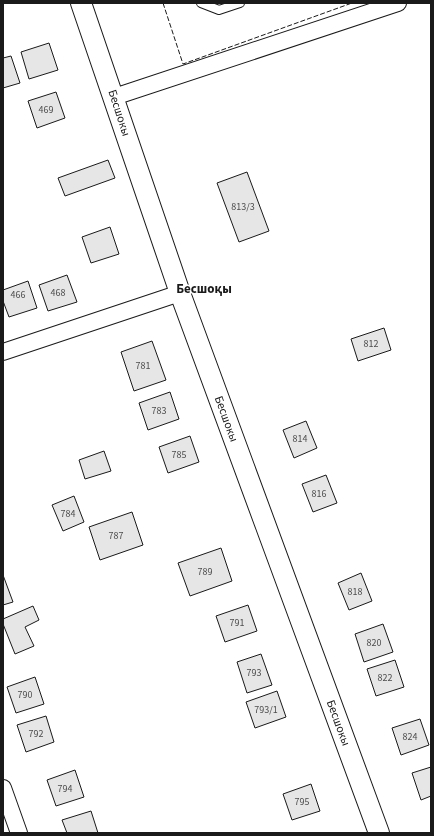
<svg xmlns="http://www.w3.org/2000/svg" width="434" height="836" viewBox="0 0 434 836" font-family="'Source Sans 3',sans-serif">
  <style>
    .building { fill: #e6e6e6; stroke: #1a1a1a }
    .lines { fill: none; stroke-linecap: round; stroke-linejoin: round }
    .service-casing { stroke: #1a1a1a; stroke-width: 10 }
    .minor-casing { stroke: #1a1a1a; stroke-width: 18 }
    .tertiary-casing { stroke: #1a1a1a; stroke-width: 22 }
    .service { stroke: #fff; stroke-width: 8 }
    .minor { stroke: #fff; stroke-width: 16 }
    .tertiary { stroke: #fff; stroke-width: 20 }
    .fence { stroke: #1a1a1a; stroke-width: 1; stroke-dasharray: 5 2; stroke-linecap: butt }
    .labels { text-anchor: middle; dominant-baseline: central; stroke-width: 3; stroke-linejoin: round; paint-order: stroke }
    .number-label { font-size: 10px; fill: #4d4d4d }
    .street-label { font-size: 12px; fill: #1a1a1a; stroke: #fff }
    .neighbourhood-label { font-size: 13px; font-weight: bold; fill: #1a1a1a; stroke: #fff }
  </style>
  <rect width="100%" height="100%" fill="#fff"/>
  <g class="building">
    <polygon points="49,43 58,70 29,79 21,52"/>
    <polygon points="11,56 20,83 3,88 3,58"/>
    <polygon points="56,92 65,118 37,128 28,101"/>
    <polygon points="108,160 115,178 65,196 58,178"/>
    <polygon points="247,172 269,231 239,242 217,183"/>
    <polygon points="110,227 119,254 91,263 82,237"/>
    <polygon points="67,275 77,302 48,311 39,285"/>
    <polygon points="28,281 37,308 9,317 3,301 3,290"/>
    <polygon points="384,328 391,350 358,361 351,339"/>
    <polygon points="152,341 166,380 134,391 121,352"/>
    <polygon points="170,392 179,419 148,430 139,403"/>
    <polygon points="306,421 317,448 294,458 283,430"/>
    <polygon points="190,436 199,462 168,473 159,447"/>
    <polygon points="104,451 111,471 85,479 79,460"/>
    <polygon points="326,475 337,503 313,512 302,484"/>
    <polygon points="74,496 84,522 63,531 52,505"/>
    <polygon points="132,512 143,545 100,560 89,527"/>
    <polygon points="221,548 232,581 190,596 178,563"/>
    <polygon points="361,573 372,601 349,610 338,583"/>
    <polygon points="3,575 13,602 3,605"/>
    <polygon points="248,605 257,631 225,642 216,616"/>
    <polygon points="33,606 39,620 25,627 34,646 15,654 3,624 3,619"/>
    <polygon points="383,624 393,652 364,662 355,634"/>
    <polygon points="261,654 272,685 247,693 237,662"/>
    <polygon points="395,660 404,687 376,696 367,669"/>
    <polygon points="35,677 44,704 16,713 7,687"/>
    <polygon points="277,691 286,717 255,728 246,702"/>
    <polygon points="46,716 54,742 26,752 17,725"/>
    <polygon points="420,719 429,745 401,755 392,728"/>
    <polygon points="431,767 431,796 421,800 412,773"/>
    <polygon points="75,770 84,797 56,806 47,780"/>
    <polygon points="311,784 320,811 292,820 283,794"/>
    <polygon points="91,811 98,833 67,833 62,820"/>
  </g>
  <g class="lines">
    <g class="service-casing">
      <polyline id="service" points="201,3 219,10 240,3"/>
    </g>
    <g class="minor-casing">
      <g id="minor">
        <polyline points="114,97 398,3"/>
        <polyline points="3,352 180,293"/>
        <polyline points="3,788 19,833"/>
      </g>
    </g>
    <g class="tertiary-casing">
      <polyline id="tertiary" points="81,3 180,293 379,833"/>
    </g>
    <use href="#service" class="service"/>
    <use href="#minor" class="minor"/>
    <use href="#tertiary" class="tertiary"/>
    <polyline class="fence" points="163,3 183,64 352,3"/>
  </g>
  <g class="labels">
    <g class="number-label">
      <text x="46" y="110">469</text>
      <text x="243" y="207">813/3</text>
      <text x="58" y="293">468</text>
      <text x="18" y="295">466</text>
      <text x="371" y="344">812</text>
      <text x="143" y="366">781</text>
      <text x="159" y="411">783</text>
      <text x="300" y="439">814</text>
      <text x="179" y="455">785</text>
      <text x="319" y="494">816</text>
      <text x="68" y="514">784</text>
      <text x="116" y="536">787</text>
      <text x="205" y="572">789</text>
      <text x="355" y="592">818</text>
      <text x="237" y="623">791</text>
      <text x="374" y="643">820</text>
      <text x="254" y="673">793</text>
      <text x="385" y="678">822</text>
      <text x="25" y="695">790</text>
      <text x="266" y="710">793/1</text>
      <text x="36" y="734">792</text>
      <text x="410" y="737">824</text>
      <text x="65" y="789">794</text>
      <text x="302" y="802">795</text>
    </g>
    <g class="street-label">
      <text transform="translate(119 113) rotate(72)">Бесшокы</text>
      <text transform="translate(226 419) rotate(70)">Бесшокы</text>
      <text transform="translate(338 723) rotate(70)">Бесшокы</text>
    </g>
    <g class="neighbourhood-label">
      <text x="204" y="289">Бесшоқы</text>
    </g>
  </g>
  <rect width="434" height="836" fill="none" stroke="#1a1a1a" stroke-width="8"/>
</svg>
